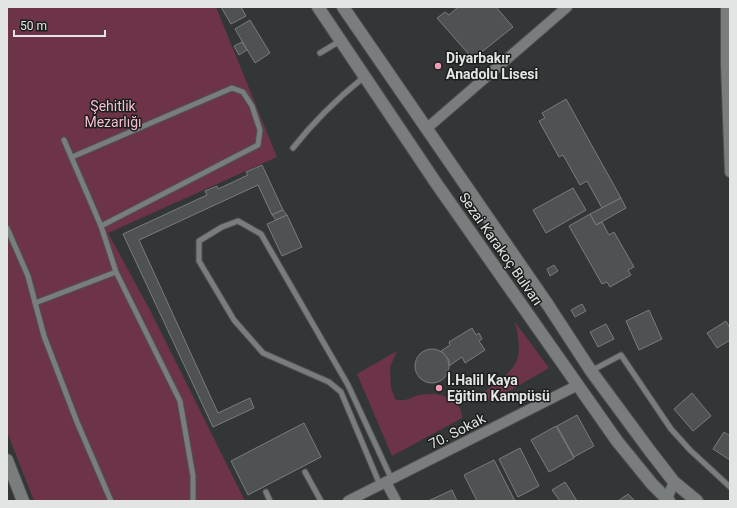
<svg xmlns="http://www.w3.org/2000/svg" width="737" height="508" viewBox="0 0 737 508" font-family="Roboto,sans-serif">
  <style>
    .green { fill: #6d3349 }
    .building { fill: #4f5253; stroke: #797c7d }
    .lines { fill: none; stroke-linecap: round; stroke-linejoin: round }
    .service-casing { stroke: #4f5252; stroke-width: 7 }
    .minor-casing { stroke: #4f5252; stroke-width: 12 }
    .tertiary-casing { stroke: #4f5252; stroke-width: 14 }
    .service { stroke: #797d7d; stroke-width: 5 }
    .minor { stroke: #797d7d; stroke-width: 10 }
    .tertiary { stroke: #797d7d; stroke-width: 12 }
    .poi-dot { fill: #f09ab7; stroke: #1c1e1e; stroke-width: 1.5 }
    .labels { text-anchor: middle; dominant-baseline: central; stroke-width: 3; stroke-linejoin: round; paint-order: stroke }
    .poi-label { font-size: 14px; font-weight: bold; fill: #e3e5e5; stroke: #1c1e1e; text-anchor: start }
    .park-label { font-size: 14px; fill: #f8bed1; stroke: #1c1e1e }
    .street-label { font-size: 14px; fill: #e3e5e5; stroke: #1c1e1e }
  </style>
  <rect width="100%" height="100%" fill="#333637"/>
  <g class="green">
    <polygon points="7,7 216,7 277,157 108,233 150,310 245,501 34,501 7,432"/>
    <path d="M 515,322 L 549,368 L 490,402 L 484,392 C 516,368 525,364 515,322 Z"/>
    <path d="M 397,351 L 390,367 L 391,388 L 395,399 C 404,402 407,399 416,396 C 427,393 442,393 452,400 C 459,405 462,410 462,418 L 392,456 L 357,374 Z"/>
  </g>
  <g class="building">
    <polygon points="221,7 241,7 246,16 231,24"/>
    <polygon points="458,7 496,7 513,27 473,59 437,18 445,12 449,15"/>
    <polygon points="250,20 270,53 255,63 235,29"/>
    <polygon points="242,42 247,50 239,55 234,46"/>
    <polygon points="566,99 621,198 602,208 587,181 580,185 563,155 559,157 539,121 545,118 542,113"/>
    <polygon points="262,165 283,210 272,215 258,185 139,240 218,413 250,398 254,408 213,427 123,234 207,195 205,191 217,186 218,189 248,175 246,172"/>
    <polygon points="573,188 586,210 546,233 533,210"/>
    <polygon points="621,198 626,208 596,225 590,214"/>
    <polygon points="283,210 287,215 276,220 272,215"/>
    <polygon points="590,214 596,225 602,222 609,235 614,232 634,267 628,270 631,275 610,287 607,282 602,284 569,226"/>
    <polygon points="287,215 302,247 282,256 267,224"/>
    <polygon points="554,265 558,271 550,276 547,269"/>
    <polygon points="582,304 586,311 575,317 571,310"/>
    <polygon points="649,310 662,339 639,350 626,321"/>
    <polygon points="726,321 730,328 730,340 717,348 707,333"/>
    <polygon points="606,324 614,339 598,347 590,332"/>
    <polygon points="472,328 476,335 479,333 482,339 479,341 485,350 465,363 462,357 449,366 449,360 441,351 450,345 449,342"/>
    <circle cx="432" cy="366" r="17"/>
    <polygon points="692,393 711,416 693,431 674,409"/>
    <polygon points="577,415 594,446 574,457 557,426"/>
    <polygon points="304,423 321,457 248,495 231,461"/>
    <polygon points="556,426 574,458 549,472 531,440"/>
    <polygon points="724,432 730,436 730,460 713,449"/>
    <polygon points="520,448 539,486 518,497 499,459"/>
    <polygon points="494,460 515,501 477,501 464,475"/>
    <polygon points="565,482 577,501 560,501 552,490"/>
    <polygon points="452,490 457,501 428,501"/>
    <polygon points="628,494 635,501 618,501"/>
  </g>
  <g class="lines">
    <g class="service-casing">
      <g id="service">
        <polyline points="320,53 340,41"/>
        <polyline points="64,140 101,226 116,272"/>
        <path d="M 293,148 C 314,121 338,98 364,77"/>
        <polyline points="72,157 232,88 243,92 252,106 260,130 258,145 101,226"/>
        <polyline points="7,228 28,276 44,336 77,422 111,501"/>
        <polyline points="35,303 116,272 180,401 193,476 193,501"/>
        <polyline points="591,371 621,355 671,429 690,450 730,487"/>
        <polyline points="305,472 321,501"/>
        <polyline points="380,485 341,392 329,382 263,353 234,320 199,261 199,241 222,227 238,221 261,234 348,385 392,480"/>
        <polyline points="266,492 270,501"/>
      </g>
    </g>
    <g class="minor-casing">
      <g id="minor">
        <polyline points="726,7 726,64 730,172"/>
        <polyline points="426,129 567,7"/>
        <polyline points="386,482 396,501"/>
        <polyline points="348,501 578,385"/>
        <polyline points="666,501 674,482"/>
      </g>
    </g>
    <g class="tertiary-casing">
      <g id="tertiary">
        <polyline points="318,7 436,183 617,441 652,484 669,501"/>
        <polyline points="343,7 548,305 591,371 650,451 674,482 697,501"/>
        <polyline points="7,460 23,501"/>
      </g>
    </g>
    <use href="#service" class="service"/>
    <use href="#minor" class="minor"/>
    <use href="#tertiary" class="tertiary"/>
  </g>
  <g class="poi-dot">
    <circle cx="438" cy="66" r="4"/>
    <circle cx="439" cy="388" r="4"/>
  </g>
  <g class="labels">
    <g class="poi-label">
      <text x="446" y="58">Diyarbakır<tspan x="446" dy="16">Anadolu Lisesi</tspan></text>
      <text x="447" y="380">İ.Halil Kaya<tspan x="447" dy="16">Eğitim Kampüsü</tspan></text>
    </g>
    <g class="park-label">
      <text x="113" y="106">Şehitlik<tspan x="113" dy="16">Mezarlığı</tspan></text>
    </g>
    <g class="street-label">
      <text transform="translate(501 249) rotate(55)">Sezai Karakoç Bulvarı</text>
      <text transform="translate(457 431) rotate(-27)">70. Sokak</text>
    </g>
  </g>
  <rect width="737" height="508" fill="none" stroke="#e3e5e5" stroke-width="16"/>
  <path d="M14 30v6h91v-6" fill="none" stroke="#e3e5e5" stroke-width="2"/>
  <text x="20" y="30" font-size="12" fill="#e3e5e5" stroke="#1c1e1e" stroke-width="3" paint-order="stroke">50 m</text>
</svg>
